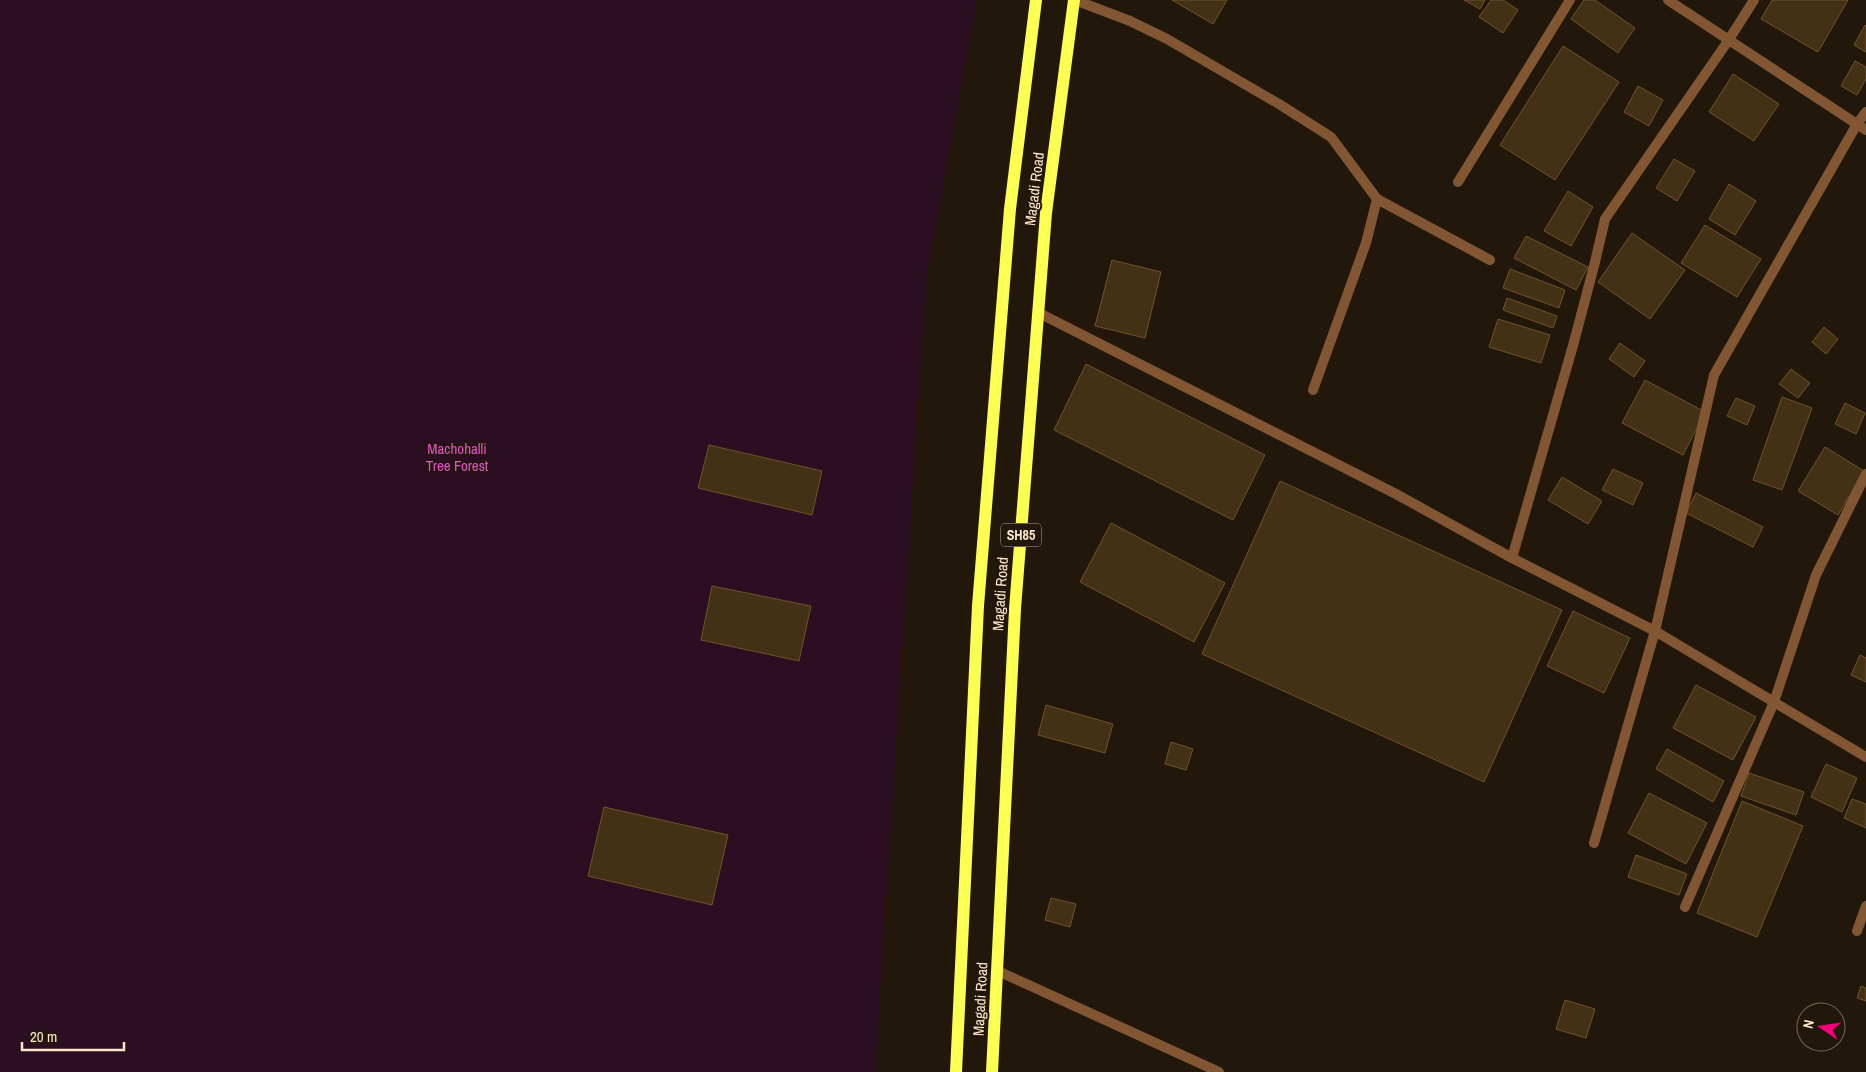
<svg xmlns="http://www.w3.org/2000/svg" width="1866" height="1072" viewBox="0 0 1866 1072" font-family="'Archivo Narrow',sans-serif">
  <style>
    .green { fill: #2b0e21 }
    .building { fill: #433116; stroke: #715326 }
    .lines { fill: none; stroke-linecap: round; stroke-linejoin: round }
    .lane { stroke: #835633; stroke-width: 10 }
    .street { stroke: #835633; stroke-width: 10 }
    .primary { stroke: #faff52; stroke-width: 12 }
    .labels { text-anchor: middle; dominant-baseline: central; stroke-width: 4; stroke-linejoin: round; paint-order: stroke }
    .shield { fill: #21180b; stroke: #bca891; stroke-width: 1 }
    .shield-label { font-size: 14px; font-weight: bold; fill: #ffe6cb }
    .street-label { font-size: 15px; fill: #ffe6cb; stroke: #21180b }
    .park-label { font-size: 15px; fill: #e74fd0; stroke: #21180b }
  </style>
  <rect width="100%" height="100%" fill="#21180b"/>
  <polygon class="green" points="0,0 977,0 926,281 875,1072 0,1072"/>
  <g class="building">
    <polygon points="1172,0 1227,0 1213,24"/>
    <polygon points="1464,0 1485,0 1480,9"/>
    <polygon points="1491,0 1503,0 1518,10 1503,33 1479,17"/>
    <polygon points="1584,0 1595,0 1635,28 1618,53 1571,19"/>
    <polygon points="1772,0 1848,0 1818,52 1761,19"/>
    <polygon points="1865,25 1866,26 1866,52 1854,45"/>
    <polygon points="1563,46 1619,82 1555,180 1500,145"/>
    <polygon points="1855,61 1866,67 1866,79 1857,95 1841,86"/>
    <polygon points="1733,74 1779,104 1754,141 1709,112"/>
    <polygon points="1638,86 1663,100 1649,126 1624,112"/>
    <polygon points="1674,159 1695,171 1677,201 1656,188"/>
    <polygon points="1729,184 1756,201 1735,235 1709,219"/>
    <polygon points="1568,191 1593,207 1571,246 1544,231"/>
    <polygon points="1705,225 1761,259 1737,297 1681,263"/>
    <polygon points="1632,233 1685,270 1650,319 1598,282"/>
    <polygon points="1526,236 1588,267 1576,290 1514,258"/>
    <polygon points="1112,260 1161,272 1145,338 1095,326"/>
    <polygon points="1510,269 1565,290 1559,308 1503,288"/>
    <polygon points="1507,298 1557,316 1553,328 1503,310"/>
    <polygon points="1498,319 1550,335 1541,363 1489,347"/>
    <polygon points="1824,327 1838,339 1826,354 1812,342"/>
    <polygon points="1620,343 1645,361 1634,377 1609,359"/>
    <polygon points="1086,364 1265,455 1233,520 1054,430"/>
    <polygon points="1791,369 1810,383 1798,398 1779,384"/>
    <polygon points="1645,380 1705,412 1683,455 1622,423"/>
    <polygon points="1782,397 1812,408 1782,490 1753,480"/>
    <polygon points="1736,398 1755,406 1747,425 1727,416"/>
    <polygon points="1845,403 1865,413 1856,434 1835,424"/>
    <polygon points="709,445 822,471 812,515 698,488"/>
    <polygon points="1825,447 1864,471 1838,515 1798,491"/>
    <polygon points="1613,469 1643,483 1633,505 1602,490"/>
    <polygon points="1562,477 1602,501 1588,524 1548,500"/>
    <polygon points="1280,481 1562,610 1484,782 1202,654"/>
    <polygon points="1696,493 1763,527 1753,547 1686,513"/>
    <polygon points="1111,523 1225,583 1194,642 1080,582"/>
    <polygon points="712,586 811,606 799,661 701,640"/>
    <polygon points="1573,611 1630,638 1604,693 1547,666"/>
    <polygon points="1860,655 1866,658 1866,682 1851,675"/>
    <polygon points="1696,685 1756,717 1733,760 1673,728"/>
    <polygon points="1046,705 1113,724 1105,753 1038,735"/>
    <polygon points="1171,742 1193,749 1186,770 1165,764"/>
    <polygon points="1667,749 1724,781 1713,802 1656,769"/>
    <polygon points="1826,764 1857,778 1842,812 1811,797"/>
    <polygon points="1749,773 1804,792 1796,815 1741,796"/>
    <polygon points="1649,793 1707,823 1686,864 1628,833"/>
    <polygon points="1852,799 1866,804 1866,828 1844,818"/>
    <polygon points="1742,801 1803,826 1757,937 1697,913"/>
    <polygon points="604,807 728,835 712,905 588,876"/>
    <polygon points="1636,855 1687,874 1679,895 1628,877"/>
    <polygon points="1051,898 1076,904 1070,927 1045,920"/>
    <polygon points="1861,986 1866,988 1866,1001 1857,998"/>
    <polygon points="1565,1000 1595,1009 1586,1038 1556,1029"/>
  </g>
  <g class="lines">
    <g class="lane">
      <polyline points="1075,0 1130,21 1167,39 1279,104 1331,137 1377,199 1490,260"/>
      <polyline points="1313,390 1366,243 1377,199"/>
    </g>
    <g class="street">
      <polyline points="1668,0 1866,130"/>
      <polyline points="1458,182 1570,0"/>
      <polyline points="1039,313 1396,494 1512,558 1655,631 1866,757"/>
      <polyline points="1512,558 1574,342 1595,262 1605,219 1728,41 1754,0"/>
      <polyline points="1594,843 1655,631 1714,375 1857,124 1866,112"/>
      <polyline points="1685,907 1774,702 1816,575 1866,474"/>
      <polyline points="1857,931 1866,906"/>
      <polyline points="998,971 1219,1072"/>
    </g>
    <g class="primary">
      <polyline points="956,1072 978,606 1010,209 1036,0"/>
      <polyline points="992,1072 1015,609 1046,213 1074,0"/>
    </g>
  </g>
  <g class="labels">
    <rect class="shield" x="1001" y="523.5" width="40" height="23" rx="4"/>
    <g class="shield-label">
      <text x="1021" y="535">SH85</text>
    </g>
    <g class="street-label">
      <text transform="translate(1034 189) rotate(-83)">Magadi Road</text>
      <text transform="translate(1000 594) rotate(-86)">Magadi Road</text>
      <text transform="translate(980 999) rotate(-87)">Magadi Road</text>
    </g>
    <g class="park-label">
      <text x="457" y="448">Machohalli<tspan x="457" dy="17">Tree Forest</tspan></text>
    </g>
  </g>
  <g transform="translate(1821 1027) rotate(283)"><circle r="24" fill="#21180b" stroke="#7a6a58"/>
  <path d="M0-4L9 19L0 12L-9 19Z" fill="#f6007b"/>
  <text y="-8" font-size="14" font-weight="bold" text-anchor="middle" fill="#ffe6cb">N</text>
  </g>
  <path d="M22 1042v8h102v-8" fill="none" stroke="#ffe6cb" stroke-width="2.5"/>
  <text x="30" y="1042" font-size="15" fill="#ffe6cb" stroke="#21180b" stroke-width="4" paint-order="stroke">20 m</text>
</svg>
